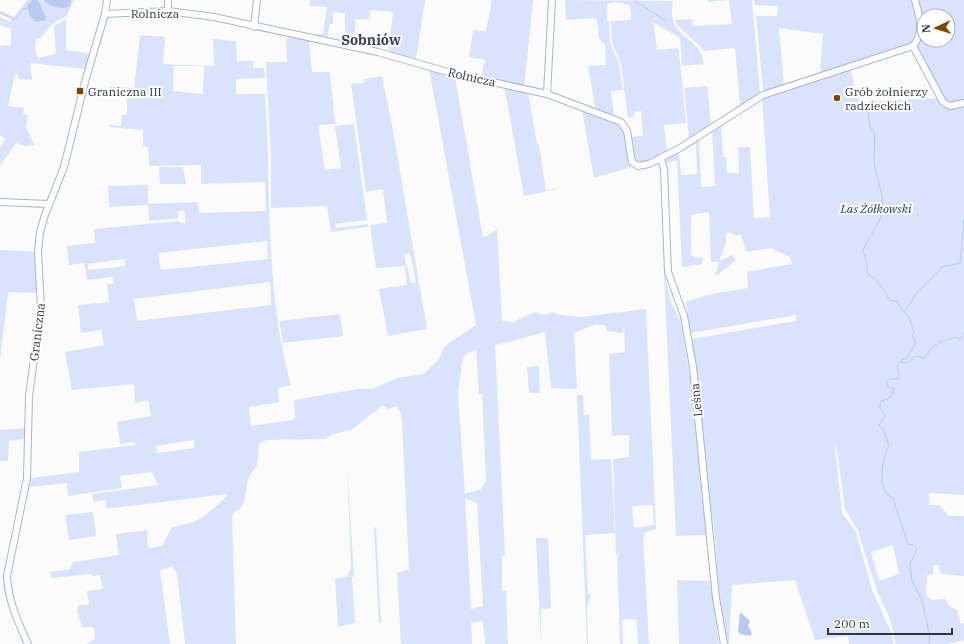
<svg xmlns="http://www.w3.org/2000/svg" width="964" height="644" viewBox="0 0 964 644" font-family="'IBM Plex Serif',serif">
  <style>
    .green { fill: #d9e3fb; fill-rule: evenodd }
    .water { fill: #bac9f1 }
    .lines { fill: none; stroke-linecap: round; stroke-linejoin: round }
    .stream { stroke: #bac9f1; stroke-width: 1 }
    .minor-casing { stroke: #aab4cf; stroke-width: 8 }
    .minor { stroke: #fff; stroke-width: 6 }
    .poi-dot { fill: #824500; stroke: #fff; stroke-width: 1.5 }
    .labels { text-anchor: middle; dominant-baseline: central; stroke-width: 4; stroke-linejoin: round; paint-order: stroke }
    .street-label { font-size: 12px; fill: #323641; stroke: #fff }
    .poi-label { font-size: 12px; fill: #323641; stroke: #fff; text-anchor: start }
    .park-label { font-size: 12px; font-style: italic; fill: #1d2a5b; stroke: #fff }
    .quarter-label { font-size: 14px; font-weight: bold; fill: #394157; stroke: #fff }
  </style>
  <rect width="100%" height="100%" fill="#fbfbfb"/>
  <g class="green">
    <path d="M 27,0 L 32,0 L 27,5 L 29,14 L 41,23 L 46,17 L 38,0 C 51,0 53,12 70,6 L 71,0 L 74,0 L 66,17 C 55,21 47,28 41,38 L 36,38 L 35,49 L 38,58 L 56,54 L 54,26 L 66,19 L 66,50 L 91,54 L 86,69 L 30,63 L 32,80 L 19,79 L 17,74 L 15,74 L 8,106 L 24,108 L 23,114 L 28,115 L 26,127 L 34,145 L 24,146 L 16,143 L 0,166 L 0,147 L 5,139 L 0,135 L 0,46 L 11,45 L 11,29 L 0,25 L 0,17 L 11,22 L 12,19 L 0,14 L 0,11 L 14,17 Z"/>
    <polygon points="310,0 425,0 416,60 388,54 393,12 370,10 369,20 356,19 354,42 345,41 345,13 333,12 333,24 330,24 327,39 310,36 311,34 323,34 327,7 310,6"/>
    <polygon points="492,0 533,0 524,87 481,78 485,60 469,57 473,30 486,31"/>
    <path d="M 565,0 L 673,1 C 666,41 700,33 704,64 L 682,66 L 680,38 L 651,21 L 654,26 L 657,50 L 677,48 L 679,52 L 686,123 L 664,125 L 667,152 L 686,141 L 661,158 L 638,164 L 633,160 L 630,137 L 643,136 L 641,111 L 634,112 L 634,117 L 628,118 L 621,64 L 612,42 L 611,21 L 631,20 L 630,5 L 614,2 L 607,4 L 607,21 L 609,21 L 610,43 L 619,63 L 623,90 L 611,91 L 614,117 L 596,112 L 588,66 L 606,65 L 605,45 L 598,37 L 599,32 L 596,18 L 566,20 Z"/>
    <path d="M 708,0 L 752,0 L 760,92 L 758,95 L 725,117 L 724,116 L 740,104 L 735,48 L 704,51 C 696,39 680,33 675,20 L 692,19 L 693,26 L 732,24 L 729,0 L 708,2 Z"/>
    <path d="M 754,0 L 912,0 C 916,17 919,28 912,44 L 849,65 L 820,73 L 823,34 L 779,28 L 784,86 L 764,92 L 763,90 L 756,16 L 777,16 L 778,6 L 755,5 Z"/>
    <path d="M 915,0 L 964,0 L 964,102 L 955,104 L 946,102 L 916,45 L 920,37 ZM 924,16 L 948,16 L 948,40 L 924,40 Z"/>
    <path d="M 140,35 L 165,37 L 163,64 L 214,66 L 213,39 L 236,41 L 237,61 L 253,61 L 253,68 L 264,68 L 265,78 L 236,79 L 236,94 L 265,94 C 272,191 264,290 291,385 L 278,388 L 279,402 L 249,407 L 251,426 L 293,420 L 295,418 L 294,400 L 357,389 L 372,389 L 397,378 L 424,374 L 439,359 L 443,349 L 450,342 L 476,325 L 429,69 L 469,78 L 470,80 L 455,77 L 483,238 L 497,230 L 502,321 L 513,322 L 535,312 L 544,315 L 553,312 L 559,315 L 582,317 L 646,309 L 656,529 L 644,533 L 644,538 L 643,537 L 649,644 L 638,644 L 636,619 L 622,620 L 623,644 L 620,644 L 617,556 L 619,553 L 619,552 L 616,555 L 613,459 L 629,457 L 629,435 L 612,436 L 609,354 L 625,352 L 624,326 L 622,333 L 607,331 L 606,326 L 596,324 L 574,333 L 577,389 L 551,388 L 545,332 C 528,336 512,342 495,345 L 505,555 L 502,556 L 502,591 L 506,591 L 508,644 L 485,644 L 483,621 L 471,623 L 472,644 L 401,644 L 397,573 L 409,569 L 402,422 L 400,411 L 396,406 L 388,409 L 383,405 L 351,430 L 333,434 L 325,439 L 266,440 L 259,444 L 257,465 L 248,479 L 244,502 L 241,508 L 233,513 L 232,517 L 236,644 L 185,644 L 177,574 L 172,566 L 160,571 L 170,644 L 86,644 L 95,639 L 94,627 L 82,627 L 77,611 L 79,605 L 89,605 L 87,591 L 103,589 L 100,575 L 93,576 L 91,574 L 51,578 L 50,572 L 70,569 L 73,562 L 119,555 L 116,534 L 147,530 L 148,548 L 162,546 L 172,527 C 201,523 206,515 227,496 L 227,494 L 113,508 L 106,508 L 106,500 L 93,502 L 92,494 L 158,485 L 152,472 L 120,476 L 122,488 L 68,496 L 67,483 L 30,487 L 31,478 L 79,472 L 79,452 L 135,445 L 134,442 L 120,444 L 117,422 L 151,416 L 148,400 L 135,403 L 134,384 L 72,390 L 65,352 L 104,345 L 101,330 L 81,333 L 78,305 L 109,302 L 107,284 L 114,283 L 112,277 L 87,280 L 84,263 L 69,265 L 67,246 L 95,243 L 94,229 L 179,221 L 180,223 L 186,223 L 184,210 L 178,211 L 178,218 L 149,221 L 148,205 L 109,207 L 108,186 L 148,185 L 148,204 L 198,202 L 199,213 L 266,211 L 265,182 L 201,184 L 201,165 L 149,166 L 148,147 L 143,146 L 143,130 L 109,127 L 109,125 L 121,126 L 122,115 L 127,114 L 127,92 L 110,90 L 110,87 L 134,88 ZM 174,66 L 204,66 L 203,94 L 173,91 ZM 267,241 L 268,259 L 161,270 L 158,253 ZM 124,259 L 125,266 L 88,270 L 88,264 ZM 270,282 L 271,305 L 137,321 L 134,299 ZM 476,349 L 479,394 L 482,394 L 486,481 L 481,489 L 465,494 L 458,394 L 462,362 L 465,355 ZM 194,440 L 194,448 L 157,453 L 156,446 ZM 465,498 L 477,503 L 483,606 L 471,609 ZM 653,505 L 654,525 L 634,528 L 632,506 Z"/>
    <polygon points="292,36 309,40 312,72 330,72 335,124 318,125 325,170 341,168 335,126 354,124 367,220 335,224 336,228 368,224 368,227 331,232 327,206 271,208 271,157 266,62 287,62 286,39"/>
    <path d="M 851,69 L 856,98 L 865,102 L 937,98 L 942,107 L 964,106 L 964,495 L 929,493 L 929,505 L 939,505 L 949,516 L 964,516 L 964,576 L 940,574 L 939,565 L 933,565 L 933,574 L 927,575 L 926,596 L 932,600 L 945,599 L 949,606 L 957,610 L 961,624 L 964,623 L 964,640 L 948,644 L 896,644 L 890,619 L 877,591 L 858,531 L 845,509 L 838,457 L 834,438 L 842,513 L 856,532 L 872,590 L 891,632 L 894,644 L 849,644 L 848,636 L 815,640 L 795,580 L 732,585 L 729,644 L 727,644 L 723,627 L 718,579 L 714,528 L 711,516 L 691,339 L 796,321 L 796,315 L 690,333 L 686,302 L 711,294 L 748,288 L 747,272 L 792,264 L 790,257 L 771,248 L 746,252 L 741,234 L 736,236 L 729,232 L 726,234 L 726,242 L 719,261 L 732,255 L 736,260 L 715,277 L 719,262 L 711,262 L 709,212 L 691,215 L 691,255 L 698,258 L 702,257 L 702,264 L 682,267 L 677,160 L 666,163 L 666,160 L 669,156 L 679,152 L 681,175 L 697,174 L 696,143 L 682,152 L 682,149 L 700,138 L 699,141 L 701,187 L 715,186 L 712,129 L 721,124 L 723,157 L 726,157 L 727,173 L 739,173 L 738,147 L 750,147 L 754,218 L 770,217 L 762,97 ZM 893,545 L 899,574 L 879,581 L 871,552 Z"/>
    <path d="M 382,76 L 392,125 L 427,329 L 388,336 L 379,289 L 407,285 L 405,266 L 376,268 L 370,225 L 387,223 L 383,189 L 366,192 L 351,84 L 364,83 L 364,79 ZM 410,253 L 416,282 L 411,283 L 404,255 Z"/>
    <polygon points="707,86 711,125 689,139 684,88"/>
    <polygon points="503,87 528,92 537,144 539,144 546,191 561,186 553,190 524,196 505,90"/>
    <polygon points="582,110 618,122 625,131 632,167 594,178"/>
    <polygon points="659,165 664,272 671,302 681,322 690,377 707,535 676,536"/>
    <polygon points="159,167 183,167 186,184 160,184"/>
    <polygon points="0,250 36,252 39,293 8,292 0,360"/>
    <polygon points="340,314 343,336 283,343 279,321"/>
    <polygon points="539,366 540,393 529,393 527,367"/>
    <polygon points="577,395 583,395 584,415 589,414 591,460 611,459 615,533 585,535 588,593 591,595 587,606 588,644 587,644"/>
    <polygon points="25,428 25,439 9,441 8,461 0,461 0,430"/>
    <polygon points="347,465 354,576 352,577 355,623 338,627 335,578 347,577 351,568"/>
    <polygon points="93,512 96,536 69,540 65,515"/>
    <polygon points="376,527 381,623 379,623 374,528"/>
    <polygon points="536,538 548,538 551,608 541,609 541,644"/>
    <polygon points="677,580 710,581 719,644 679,644"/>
  </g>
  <g class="water">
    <polygon points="32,0 38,0 46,17 44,21 35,22 29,14 27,5"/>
    <path d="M 43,0 L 71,0 L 70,6 C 60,11 51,6 43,0 Z"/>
    <polygon points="740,612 750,621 748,626 752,633 750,636 740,634 738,631"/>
  </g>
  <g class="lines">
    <g class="stream">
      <polyline points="634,0 666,21"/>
      <polyline points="0,12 14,20 23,9 27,8"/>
      <path d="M 868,112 C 870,117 868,122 870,127 C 871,129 873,130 874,132 C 876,140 874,150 874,159 C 874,176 886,194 882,213 C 878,228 868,237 863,251 L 867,263 L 867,273 L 877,281 L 890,300 L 898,302 C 899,309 906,312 910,319 C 912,323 911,327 914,332 L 912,335 L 916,343 L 906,359 L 903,359 L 897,366 L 899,375 L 898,379 L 890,379 L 886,382 L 889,388 L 894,388 C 893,397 889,399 881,401 C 878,409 882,410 885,416 L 879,425 L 883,429 L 889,445 C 882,457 876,493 893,498 L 908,544 L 913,545 L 917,549 L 910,564 L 912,581 L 922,600 L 930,636 L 929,644"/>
      <polyline points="905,312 917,292 942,267 960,263 964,220"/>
      <path d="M 901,362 C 908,365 910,361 916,356 L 923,358 C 928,355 928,352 932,348 C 939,341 947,340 956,337 L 960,339 L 964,333"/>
    </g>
    <g class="minor-casing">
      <g id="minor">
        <polyline points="168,11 168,0"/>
        <path d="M 105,14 L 168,11 L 214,17 L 345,45 L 378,52 L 451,73 L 547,94 L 621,122 L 627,131 L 632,162 L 638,166 L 649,164 L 680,148 L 763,95 L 913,46 C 925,33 919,15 915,0"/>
        <polyline points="254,27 257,0"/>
        <polyline points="913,46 943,102 950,106 964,103"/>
        <polyline points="547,94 552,0"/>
        <polyline points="661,159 664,169 668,272 684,316 693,367 716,598 724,644"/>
        <polyline points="0,202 49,204"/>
        <path d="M 28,644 C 18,622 8,601 7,576 L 27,478 L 29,396 L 41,308 L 38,252 L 40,232 L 45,215 L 64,167 L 86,78 L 105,14 L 107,0"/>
      </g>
    </g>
    <use href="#minor" class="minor"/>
  </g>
  <g class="poi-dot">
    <rect x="76" y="87" width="8" height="8" rx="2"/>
    <circle cx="837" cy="98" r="4"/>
  </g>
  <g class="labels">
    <g class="street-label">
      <text x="155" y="13">Rolnicza</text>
      <text transform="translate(472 77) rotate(13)">Rolnicza</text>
      <text transform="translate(37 332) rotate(-83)">Graniczna</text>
      <text transform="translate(696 400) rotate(-96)">Leśna</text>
    </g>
    <g class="poi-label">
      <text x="88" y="91">Graniczna III</text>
      <text x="845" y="91">Grób żołnierzy<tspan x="845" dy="14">radzieckich</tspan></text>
    </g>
    <g class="park-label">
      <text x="876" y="208">Las Żółkowski</text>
    </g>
    <g class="quarter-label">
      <text x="371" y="40">Sobniów</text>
    </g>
  </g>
  <g transform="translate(936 28) rotate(266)"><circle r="19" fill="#ffffff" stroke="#adafb3"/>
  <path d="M0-3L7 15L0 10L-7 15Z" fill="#824500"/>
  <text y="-6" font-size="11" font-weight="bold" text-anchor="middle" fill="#323641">N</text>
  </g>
  <path d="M828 628v6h124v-6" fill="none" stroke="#323641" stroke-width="2"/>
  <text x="834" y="628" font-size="12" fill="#323641" stroke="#ffffff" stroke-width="3" paint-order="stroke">200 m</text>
</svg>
